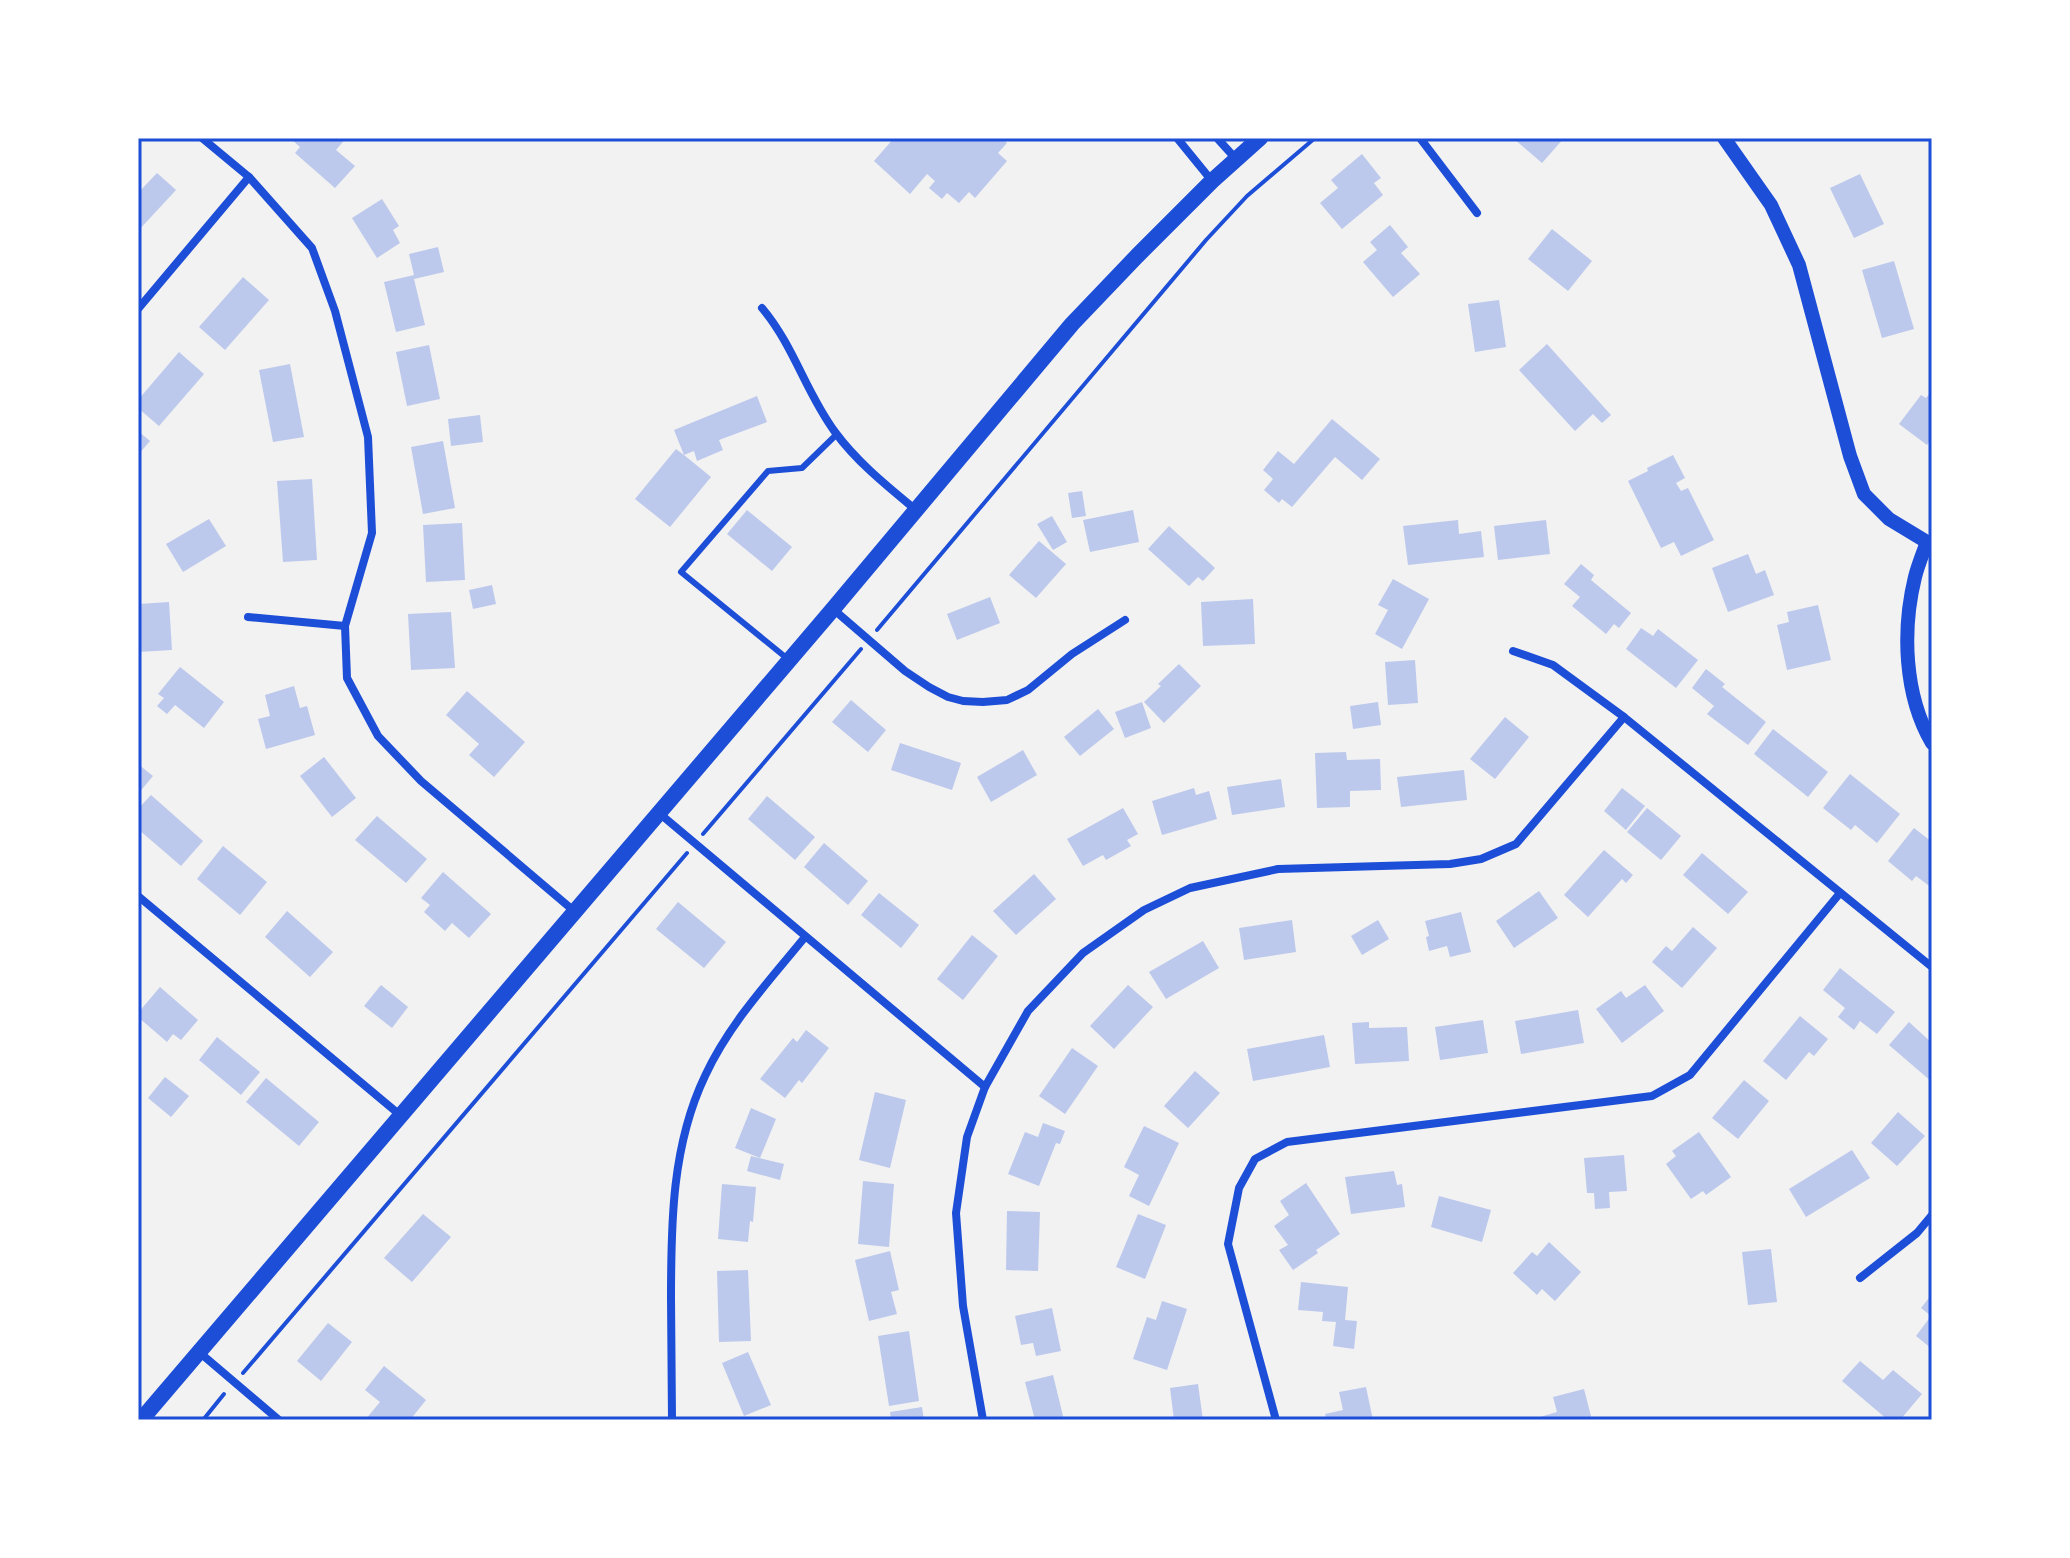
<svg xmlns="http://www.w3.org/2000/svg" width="2070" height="1558" viewBox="0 0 2070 1558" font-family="'Fira Sans Condensed',sans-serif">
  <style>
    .building { fill: #bdc9ec }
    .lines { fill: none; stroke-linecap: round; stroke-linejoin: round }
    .path { stroke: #1d4ed8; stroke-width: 4 }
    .service { stroke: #1d4ed8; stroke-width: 6 }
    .minor { stroke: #1d4ed8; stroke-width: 8 }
    .tertiary { stroke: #1d4ed8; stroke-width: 14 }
    .secondary { stroke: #1d4ed8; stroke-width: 16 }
    .neatline { fill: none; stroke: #1d4ed8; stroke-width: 3 }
  </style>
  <rect width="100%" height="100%" fill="#f2f2f2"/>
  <g class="building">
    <polygon points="290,138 346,138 336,150 355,166 335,188 295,153 300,147"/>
    <polygon points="894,138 1002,138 1007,143 998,153 1007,161 975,198 969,192 959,203 947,193 942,199 929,188 935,181 927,174 910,194 874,161"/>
    <polygon points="1513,138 1564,138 1542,163"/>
    <polygon points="1362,154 1381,178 1374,183 1383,195 1342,229 1320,203 1338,188 1331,180"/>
    <polygon points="157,173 176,190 138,231 138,193"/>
    <polygon points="1860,174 1884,224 1854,238 1830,188"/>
    <polygon points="382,199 399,226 393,230 400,243 377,258 352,218"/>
    <polygon points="1390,225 1408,247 1401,253 1420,274 1393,297 1363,262 1377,250 1370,242"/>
    <polygon points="1552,229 1592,261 1568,291 1528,259"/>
    <polygon points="438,247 444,272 414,279 425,325 396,332 384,282 414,275 409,254"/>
    <polygon points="1894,261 1914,329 1882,338 1862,270"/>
    <polygon points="243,277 269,300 225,350 199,327"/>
    <polygon points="1499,300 1506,347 1475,352 1468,304"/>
    <polygon points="1547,344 1611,415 1602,423 1593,414 1575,431 1519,370"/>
    <polygon points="429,345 440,399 407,406 396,352"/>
    <polygon points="179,352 204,374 159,426 138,408 138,400"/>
    <polygon points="290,364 304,437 273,442 259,370"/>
    <polygon points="1932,391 1932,439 1927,445 1899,424 1921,395 1926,398"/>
    <polygon points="757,396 767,422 719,440 723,450 697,461 694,451 684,455 711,477 670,527 635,499 676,449 684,455 674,430"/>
    <polygon points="480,415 483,442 451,446 448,419"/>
    <polygon points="1332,419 1380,459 1362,480 1335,457 1292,507 1282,499 1279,503 1264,490 1273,479 1263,470 1278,451 1294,464"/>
    <polygon points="138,431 150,441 138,455"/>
    <polygon points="443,441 455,508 423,514 411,447"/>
    <polygon points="1673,455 1685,478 1676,483 1681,491 1688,488 1714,540 1681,556 1674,542 1661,548 1628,481 1648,471 1647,468"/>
    <polygon points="312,479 317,560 283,562 277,481"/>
    <polygon points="1082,491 1086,516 1072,518 1068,493"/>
    <polygon points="747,510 792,547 772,571 727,534"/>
    <polygon points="1133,510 1139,542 1090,552 1083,520"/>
    <polygon points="1052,516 1067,542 1053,550 1037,524"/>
    <polygon points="209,519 226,546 183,572 166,544"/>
    <polygon points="1458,520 1459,534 1481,531 1484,557 1408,565 1403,526"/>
    <polygon points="1546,520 1550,554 1498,560 1494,526"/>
    <polygon points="462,523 465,580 426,582 423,525"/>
    <polygon points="1169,526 1215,568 1203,581 1198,577 1189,586 1148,549"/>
    <polygon points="1039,541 1066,564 1036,598 1009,575"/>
    <polygon points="1748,554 1756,574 1765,570 1774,595 1728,612 1712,568"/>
    <polygon points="1581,564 1594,575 1591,580 1631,613 1619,628 1614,624 1606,634 1572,606 1580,597 1564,584"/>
    <polygon points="1393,579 1429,599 1402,649 1375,634 1388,610 1378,605"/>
    <polygon points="492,585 496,604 473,609 469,590"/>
    <polygon points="990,597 1000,623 957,640 947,614"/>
    <polygon points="1253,599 1255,644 1203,646 1201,602"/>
    <polygon points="169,602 172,650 138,652 138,631 141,631 139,604"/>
    <polygon points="1818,605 1831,660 1787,670 1777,625 1789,622 1787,612"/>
    <polygon points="451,612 455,668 411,670 408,614"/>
    <polygon points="1641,628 1653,636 1658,629 1698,660 1676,688 1626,649"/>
    <polygon points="1415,660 1418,703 1388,705 1385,662"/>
    <polygon points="1179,664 1201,686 1164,723 1144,702 1161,686 1158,684"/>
    <polygon points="180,667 224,702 204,728 175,705 167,714 157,706 164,698 158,694"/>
    <polygon points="1706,669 1725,684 1722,687 1766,722 1748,745 1707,714 1714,706 1692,688"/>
    <polygon points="294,686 300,708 307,706 315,735 266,749 258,719 270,716 265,695"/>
    <polygon points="467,691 525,742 494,777 469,755 479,744 446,715"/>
    <polygon points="851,700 886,730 868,752 832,722"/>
    <polygon points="1142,702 1151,728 1125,738 1115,712"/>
    <polygon points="1378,702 1381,725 1353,729 1350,706"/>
    <polygon points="1098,709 1114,729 1080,756 1064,737"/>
    <polygon points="1505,717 1529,737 1495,779 1470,759"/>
    <polygon points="1773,729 1828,772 1808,797 1754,754"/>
    <polygon points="900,743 961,763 952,790 891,770"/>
    <polygon points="1023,750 1037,775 991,802 977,777"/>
    <polygon points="1346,752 1347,760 1380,759 1381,790 1350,791 1350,807 1317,808 1315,753"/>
    <polygon points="324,757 356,798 332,817 300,776"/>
    <polygon points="138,764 153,776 138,794"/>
    <polygon points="1464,770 1467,800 1401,807 1397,777"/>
    <polygon points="1850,774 1900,814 1877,843 1855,825 1851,830 1823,808"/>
    <polygon points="1281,779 1285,807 1232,815 1227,787"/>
    <polygon points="1194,788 1196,795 1209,791 1217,819 1162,835 1152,801"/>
    <polygon points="1622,788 1645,806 1626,830 1604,811"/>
    <polygon points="151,795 203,841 181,866 138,829 138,809"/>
    <polygon points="767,796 815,837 795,860 748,819"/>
    <polygon points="1123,808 1138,834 1127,840 1131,846 1106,860 1103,855 1083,866 1067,839"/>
    <polygon points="1647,808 1681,836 1661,860 1627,832"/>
    <polygon points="377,816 427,859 406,883 355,840"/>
    <polygon points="1914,828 1932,842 1932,888 1916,876 1912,881 1888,861"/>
    <polygon points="824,843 868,881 848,905 804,867"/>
    <polygon points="223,846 267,882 240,915 197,879"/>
    <polygon points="1604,850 1633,875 1626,883 1622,879 1588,917 1564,895"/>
    <polygon points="1702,853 1748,892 1728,914 1683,875"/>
    <polygon points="443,872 491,914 469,938 452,923 445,931 424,912 430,905 421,898"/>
    <polygon points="1034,874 1056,899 1016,935 993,911"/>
    <polygon points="1539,891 1558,918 1514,948 1496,921"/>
    <polygon points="879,893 919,925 901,948 861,915"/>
    <polygon points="678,902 726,942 704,968 656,929"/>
    <polygon points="287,911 333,952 310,977 265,937"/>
    <polygon points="1461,912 1471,952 1450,957 1447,946 1429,951 1426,937 1429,936 1425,921"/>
    <polygon points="1292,920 1296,952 1244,960 1239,928"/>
    <polygon points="1378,920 1389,939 1362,955 1351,936"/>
    <polygon points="1693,927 1717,948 1682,988 1652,962 1666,946 1672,951"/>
    <polygon points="972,935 998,956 963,1000 937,979"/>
    <polygon points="1203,941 1219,968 1166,999 1149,972"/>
    <polygon points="1840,968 1895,1012 1877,1034 1860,1021 1854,1030 1838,1017 1845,1008 1823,990"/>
    <polygon points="381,985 408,1007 392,1028 364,1006"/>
    <polygon points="1128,985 1153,1007 1114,1049 1090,1026"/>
    <polygon points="1645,985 1664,1011 1622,1043 1596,1009 1621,991 1626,998"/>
    <polygon points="160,987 198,1020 181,1040 173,1034 167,1042 138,1017 138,1013"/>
    <polygon points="1578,1010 1584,1043 1521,1054 1515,1021"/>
    <polygon points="1800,1016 1828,1039 1814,1056 1809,1052 1786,1080 1763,1061"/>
    <polygon points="1483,1020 1488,1053 1440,1060 1435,1027"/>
    <polygon points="1369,1022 1369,1028 1407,1027 1409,1061 1355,1064 1352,1023"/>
    <polygon points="1909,1022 1932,1043 1932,1082 1889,1045"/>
    <polygon points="806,1030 829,1048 802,1083 799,1080 785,1098 760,1079 793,1038 797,1042"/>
    <polygon points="1324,1035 1330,1067 1253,1081 1247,1049"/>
    <polygon points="217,1037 260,1072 241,1095 199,1060"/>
    <polygon points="1072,1048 1098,1066 1065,1114 1039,1096"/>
    <polygon points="1195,1071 1220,1093 1188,1128 1164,1106"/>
    <polygon points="165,1077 189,1096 171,1117 148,1098"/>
    <polygon points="266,1078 319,1122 299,1146 246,1102"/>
    <polygon points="1744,1080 1769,1101 1738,1139 1712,1118"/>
    <polygon points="875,1092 906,1100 890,1168 859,1160"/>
    <polygon points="751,1108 776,1119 760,1158 735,1148"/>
    <polygon points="1898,1112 1925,1136 1897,1166 1871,1143"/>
    <polygon points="1043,1123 1065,1131 1060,1144 1056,1143 1039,1186 1008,1174 1025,1132 1038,1137"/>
    <polygon points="1144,1126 1179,1143 1149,1206 1129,1196 1139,1175 1124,1167"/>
    <polygon points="1699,1132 1731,1177 1706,1195 1703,1191 1691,1199 1666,1164 1676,1156 1672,1151"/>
    <polygon points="1852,1150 1870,1178 1806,1217 1789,1189"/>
    <polygon points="1624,1155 1627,1191 1609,1192 1610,1208 1595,1209 1594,1193 1587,1193 1584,1158"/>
    <polygon points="751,1156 784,1164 780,1180 747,1171"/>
    <polygon points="1394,1171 1397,1185 1402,1184 1405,1207 1351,1214 1345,1177"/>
    <polygon points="863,1181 894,1184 889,1247 858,1244"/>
    <polygon points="1306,1183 1340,1234 1316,1250 1318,1253 1293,1270 1279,1250 1288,1245 1274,1226 1289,1215 1280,1201"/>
    <polygon points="722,1184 756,1187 753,1222 750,1221 748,1242 718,1239"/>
    <polygon points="1439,1196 1491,1210 1482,1242 1431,1227"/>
    <polygon points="1007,1211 1040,1212 1038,1271 1006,1270"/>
    <polygon points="423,1214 451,1237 412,1282 384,1258"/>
    <polygon points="1138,1214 1166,1225 1145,1279 1116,1267"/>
    <polygon points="1549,1242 1581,1272 1555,1301 1542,1289 1537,1295 1513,1273 1532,1252 1537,1256"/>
    <polygon points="1771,1249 1777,1302 1748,1305 1742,1252"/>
    <polygon points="890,1251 899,1290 891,1292 897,1314 869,1321 855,1260"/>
    <polygon points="748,1270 751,1341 719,1342 717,1271"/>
    <polygon points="1301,1282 1348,1287 1345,1320 1357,1321 1354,1349 1333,1346 1336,1322 1322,1321 1323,1312 1298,1310"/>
    <polygon points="1932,1294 1932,1349 1916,1336 1931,1316 1921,1308"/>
    <polygon points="1162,1301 1187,1309 1167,1370 1133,1359 1147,1317 1156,1320"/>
    <polygon points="1052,1308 1061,1351 1036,1356 1033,1343 1021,1345 1015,1316"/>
    <polygon points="328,1323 352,1342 321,1381 297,1361"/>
    <polygon points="909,1331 919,1401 889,1406 878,1336"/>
    <polygon points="748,1352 771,1405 744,1416 722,1363"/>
    <polygon points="1860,1361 1883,1380 1893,1370 1922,1394 1900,1420 1888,1420 1842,1381"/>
    <polygon points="384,1366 426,1400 410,1420 365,1420 380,1402 365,1390"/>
    <polygon points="1053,1375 1064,1420 1035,1420 1025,1382"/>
    <polygon points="1198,1384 1203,1420 1174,1420 1170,1388"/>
    <polygon points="1366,1387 1373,1420 1327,1420 1325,1414 1343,1410 1339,1392"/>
    <polygon points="1584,1389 1592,1420 1530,1420 1557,1412 1553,1397"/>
    <polygon points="922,1407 924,1420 891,1420 890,1412"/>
  </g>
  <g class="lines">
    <g class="path">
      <polyline points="877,630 1206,240 1247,196 1315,138"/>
      <polyline points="703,834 861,649"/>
      <polyline points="243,1373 687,853"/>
      <polyline points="203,1420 224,1394"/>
    </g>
    <polyline class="service" points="789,660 681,572 768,471 802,468 837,434"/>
    <g class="minor">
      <polyline points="202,138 249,177 312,248 335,311 368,437 372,533 345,626 347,678 378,736 421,781 574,911"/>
      <polyline points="1177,138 1212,181"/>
      <polyline points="1217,138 1236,159"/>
      <polyline points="1420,138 1477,213"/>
      <path d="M 762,308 C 794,346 806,393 835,432 C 857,462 887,486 916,510"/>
      <polyline points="138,309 249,177"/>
      <polyline points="833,609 905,671 929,687 948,697 963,701 983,702 1007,700 1028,690 1072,654 1125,620"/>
      <polyline points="248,617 345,626"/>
      <polyline points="1513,651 1553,665 1624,717 1932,967"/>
      <polyline points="659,813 985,1087"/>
      <polyline points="138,896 400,1115"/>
      <polyline points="1860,1278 1917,1233 1932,1215"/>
      <polyline points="199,1352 279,1420"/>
      <path d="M 672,1420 C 672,1379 671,1338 671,1298 C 671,1222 672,1145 705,1076 C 729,1024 769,981 805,937"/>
      <polyline points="983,1420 963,1306 956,1213 967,1137 985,1087 1028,1011 1083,953 1144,910 1190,888 1278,869 1450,864 1481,859 1516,844 1624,717"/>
      <polyline points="1276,1420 1228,1244 1239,1188 1255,1159 1287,1142 1652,1096 1690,1075 1840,893"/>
    </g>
    <path class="tertiary" d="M 1724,138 L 1771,205 L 1799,265 L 1850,456 L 1864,494 L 1889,519 L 1927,542 C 1923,553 1918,565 1915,577 C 1902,630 1904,695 1932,743"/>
    <polyline class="secondary" points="141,1420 833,609 1072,324 1137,256 1212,181 1260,138"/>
  </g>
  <rect width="2070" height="1558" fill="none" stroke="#ffffff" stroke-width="280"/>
  <rect x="140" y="140" width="1790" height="1278" class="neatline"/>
</svg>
